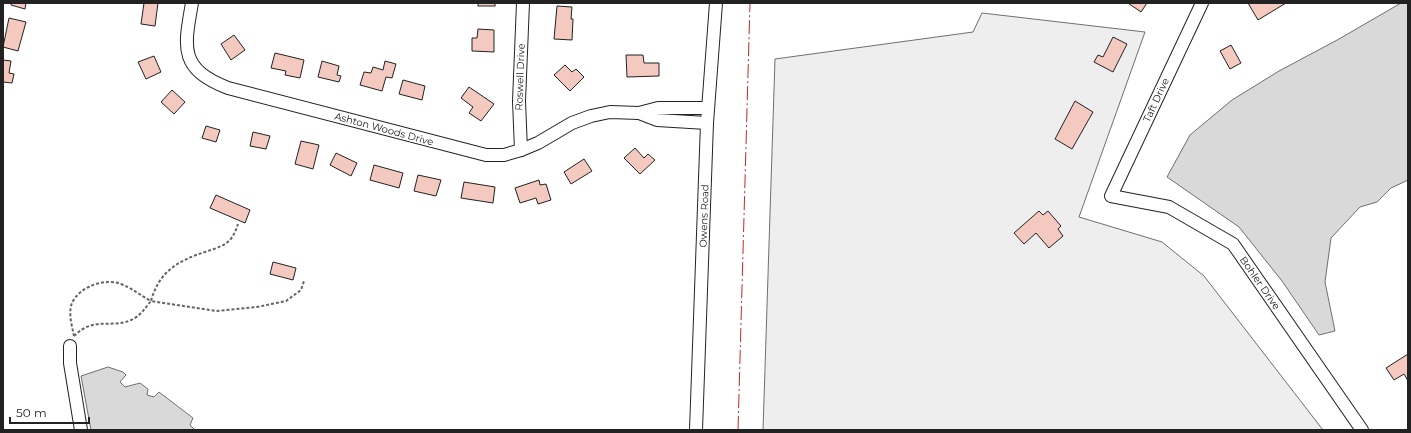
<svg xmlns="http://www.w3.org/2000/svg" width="1411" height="433" viewBox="0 0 1411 433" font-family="Montserrat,sans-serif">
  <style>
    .green { fill: #eee; stroke: #6f6f6f }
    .water { fill: #d9d9d9; stroke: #6f6f6f }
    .building { fill: #f3c9c0; stroke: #222 }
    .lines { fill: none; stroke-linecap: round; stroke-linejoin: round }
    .minor-casing { stroke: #222; stroke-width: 14 }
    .path { stroke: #646464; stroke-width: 2; stroke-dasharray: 3 2; stroke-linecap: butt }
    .minor { stroke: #fff; stroke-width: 12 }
    .power { stroke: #c62828; stroke-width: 1; stroke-dasharray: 14 3 2 3; stroke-linecap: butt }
    .labels { text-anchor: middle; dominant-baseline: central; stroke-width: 3; stroke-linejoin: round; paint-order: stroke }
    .street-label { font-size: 10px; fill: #222; stroke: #fff }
  </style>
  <rect width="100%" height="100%" fill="#fff"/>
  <polygon class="green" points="982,13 1145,32 1079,217 1162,242 1204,276 1323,430 763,430 775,59 973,32"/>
  <g class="water">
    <polygon points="1401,3 1408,3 1408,180 1391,188 1377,202 1360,207 1331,238 1325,282 1335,331 1319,335 1282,281 1239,227 1167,177 1190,135 1232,100 1279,71 1339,39"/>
    <polygon points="108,367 123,372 126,375 120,382 125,387 140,383 148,389 147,395 154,397 159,392 193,418 190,425 195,430 91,430 81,376"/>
  </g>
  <g class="building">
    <polygon points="11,3 26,3 25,9 11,5"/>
    <polygon points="144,3 158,3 155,26 141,24"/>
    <rect x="478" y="3" width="17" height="3"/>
    <polygon points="1128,3 1147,3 1141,12"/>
    <polygon points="1248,3 1286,3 1258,20"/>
    <polygon points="557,6 572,7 571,19 573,19 572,40 554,39"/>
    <polygon points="9,18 26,22 18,51 3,47"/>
    <polygon points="478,29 494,30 494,52 472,51 472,38 477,38"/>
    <polygon points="234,35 245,50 231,60 221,44"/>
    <polygon points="1113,37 1127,44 1113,72 1094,62 1098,55 1103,57"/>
    <polygon points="1231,45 1241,63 1230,69 1220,51"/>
    <polygon points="275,53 304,60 300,78 285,75 286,71 271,68"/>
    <polygon points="626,55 643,55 644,63 659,63 659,76 627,77"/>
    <polygon points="154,56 161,72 146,79 138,62"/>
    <polygon points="3,60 11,61 9,73 14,74 12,83 3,82"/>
    <polygon points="322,61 339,66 337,75 341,76 339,82 318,77"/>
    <polygon points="385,61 396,64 392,78 386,77 382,91 360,85 364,72 371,73 373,67 383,70"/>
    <polygon points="565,65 572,72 576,69 584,77 570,91 554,75"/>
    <polygon points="403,80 425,86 422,100 399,94"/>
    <polygon points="469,87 494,104 481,121 469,113 473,107 461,98"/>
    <polygon points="172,90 185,102 174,114 161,102"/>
    <polygon points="1075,101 1093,112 1072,149 1055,139"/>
    <polygon points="206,126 220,130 216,142 202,138"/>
    <polygon points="253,132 270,136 266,149 250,146"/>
    <polygon points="301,141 319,145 313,169 295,164"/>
    <polygon points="635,148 644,158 648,154 655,160 640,174 624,158"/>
    <polygon points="336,153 357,163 351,176 330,165"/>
    <polygon points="584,159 592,171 571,184 564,172"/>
    <polygon points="374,165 403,173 399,188 370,180"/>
    <polygon points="418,175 441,180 436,196 414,191"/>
    <polygon points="539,180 540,185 546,184 551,200 538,204 536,198 520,203 515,188"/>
    <polygon points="464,182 495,187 493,203 461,198"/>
    <polygon points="216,195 250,210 245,223 210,208"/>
    <polygon points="1039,211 1043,215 1048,211 1061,226 1058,229 1063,236 1049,248 1036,233 1024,244 1014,233"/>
    <polygon points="273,262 296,268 293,280 270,274"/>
    <polygon points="1408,354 1408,381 1404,374 1394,380 1386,368"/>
  </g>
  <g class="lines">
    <g class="minor-casing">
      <g id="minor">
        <path d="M 192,3 C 184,48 179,69 228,88 L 486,155 L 504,155 L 521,150 L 538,143 L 572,123 L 591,116 L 610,112 L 639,113 L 658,108 L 708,108"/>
        <polyline points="1202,3 1111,196 1169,207 1233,244 1362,430"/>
        <polyline points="639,113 657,120 707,123"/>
        <polyline points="521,150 519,101 523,3"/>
        <polyline points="70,346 70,363 81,430"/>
        <polyline points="696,430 707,123 716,3"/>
      </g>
    </g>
    <g class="path">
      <path d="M 74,336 C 95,315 112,330 133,319 C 141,315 145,308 151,301 L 216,311 L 257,307 L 286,301 L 301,290 L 304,281"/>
      <path d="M 74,336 C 72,326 68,313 72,303 C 80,286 105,278 121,284 C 132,288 141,296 151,301 C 159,272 177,261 205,252 C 213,249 223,247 230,240 C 234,235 236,230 238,224"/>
    </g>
    <use href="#minor" class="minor"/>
    <polyline class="power" points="738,430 750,3"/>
  </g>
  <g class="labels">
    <g class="street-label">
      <text transform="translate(520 77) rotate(-88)">Roswell Drive</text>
      <text transform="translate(1156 100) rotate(-65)">Taft Drive</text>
      <text transform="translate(384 129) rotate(15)">Ashton Woods Drive</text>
      <text transform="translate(704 216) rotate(-88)">Owens Road</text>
      <text transform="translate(1260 283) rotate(55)">Bohler Drive</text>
    </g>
  </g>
  <rect width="1411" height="433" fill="none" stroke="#222222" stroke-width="8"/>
  <path d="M10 417v6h79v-6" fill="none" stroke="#222222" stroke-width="2"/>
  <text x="16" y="417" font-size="12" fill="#222222" stroke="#ffffff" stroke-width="3" paint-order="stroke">50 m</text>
</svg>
